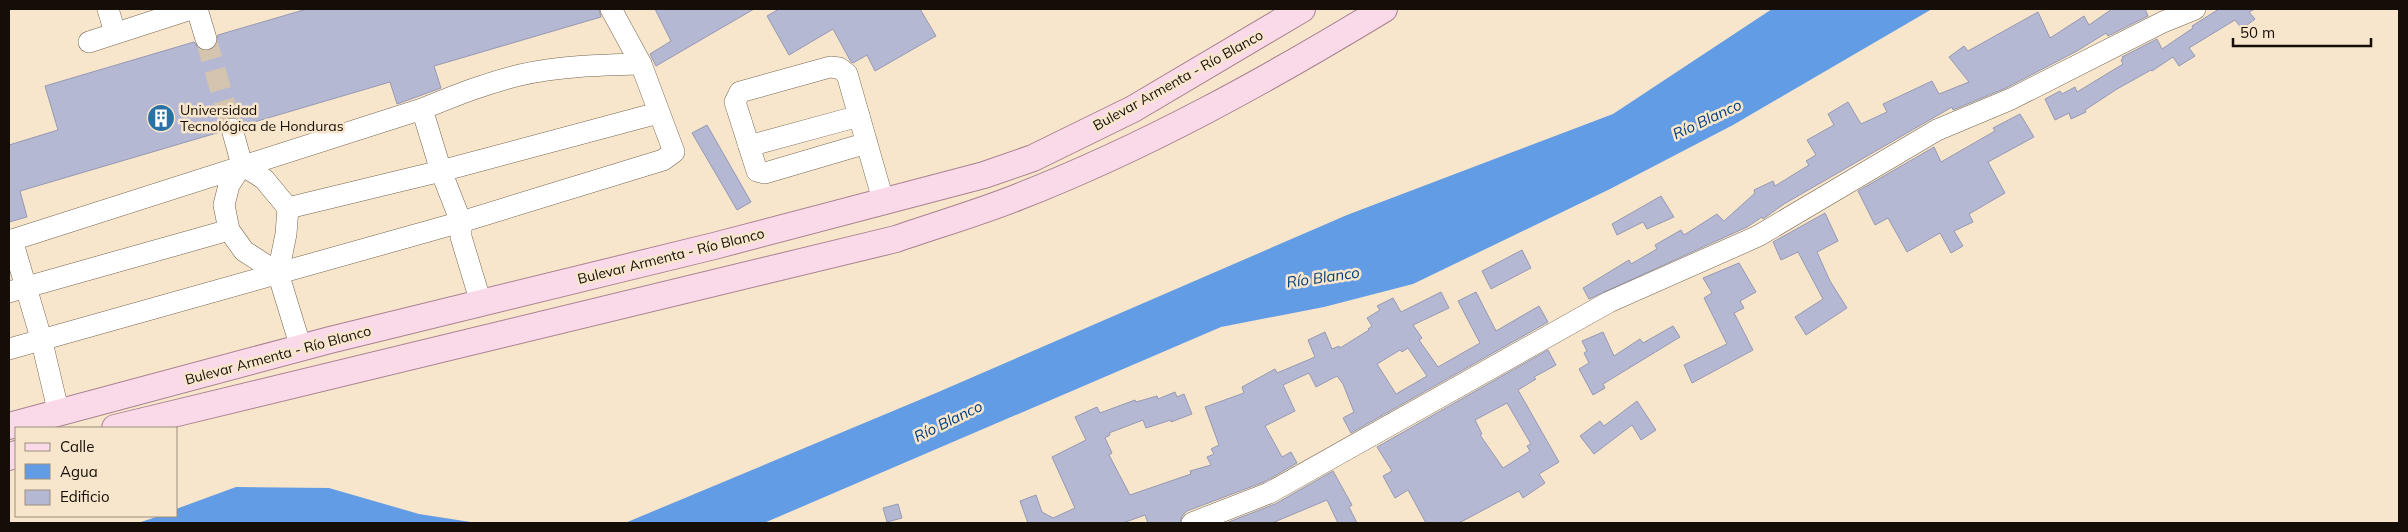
<svg xmlns="http://www.w3.org/2000/svg" width="2408" height="532" viewBox="0 0 2408 532" font-family="Mulish,sans-serif">
  <style>
    .water { fill: #629ce4 }
    .building { fill: #b5b8d3; stroke: #9699b3; fill-rule: evenodd }
    .lines { fill: none; stroke-linecap: round; stroke-linejoin: round }
    .minor-tunnel { stroke: #d5c5ae; stroke-width: 21; stroke-dasharray: 21 11; stroke-linecap: butt }
    .minor-casing { stroke: #756650; stroke-width: 22 }
    .major-casing { stroke: #a88290; stroke-width: 28 }
    .minor { stroke: #fff; stroke-width: 21 }
    .major { stroke: #fadae9; stroke-width: 26 }
    .labels { text-anchor: middle; dominant-baseline: central; stroke-width: 5; stroke-linejoin: round; paint-order: stroke }
    .street-label { font-size: 14px; fill: #140e06; stroke: #f7e5cc }
    .poi-label { font-size: 14px; fill: #140e06; stroke: #f7e5cc; text-anchor: start }
    .water-label { font-size: 15px; font-style: italic; fill: #003e7d; stroke: #f7e5cc }
  </style>
  <rect width="100%" height="100%" fill="#f7e5cc"/>
  <g class="water">
    <polygon points="1772,9 1932,9 1733,125 1610,189 1413,284 1324,307 1221,327 764,523 625,523 936,393 1347,215 1613,114"/>
    <polygon points="236,487 329,488 419,514 477,523 138,523 159,516 176,516 176,509"/>
  </g>
  <g class="building">
    <polygon points="307,9 599,9 601,17 434,66 441,88 397,104 390,82 244,125 236,117 228,117 220,125 220,132 20,191 27,217 9,222 9,145 58,130 45,86 194,42 198,48 209,51 215,47 218,35"/>
    <polygon points="655,9 754,9 656,66 650,54 671,41"/>
    <polygon points="779,9 920,9 936,36 875,71 867,55 853,63 851,62 833,29 789,55 767,16"/>
    <polygon points="2112,9 2145,9 2148,16 2108,36 2106,33 2077,51 2006,88 1953,110 1952,107 1784,204 1763,219 1762,217 1747,227 1589,299 1583,288 1629,260 1631,264 1657,249 1655,245 1681,230 1684,235 1717,214 1724,221 1755,193 1754,190 1773,181 1775,186 1809,165 1806,161 1816,155 1807,140 1834,125 1828,114 1848,102 1861,124 1887,112 1883,104 1932,81 1939,94 1969,82 1949,57 1964,46 1968,51 2038,12 2050,38 2084,16 2089,25"/>
    <polygon points="2219,9 2255,9 2249,12 2255,19 2242,29 2235,20 2189,48 2195,56 2179,66 2173,57 2152,71 2151,70 2117,89 2085,110 2086,112 2071,119 2069,113 2055,120 2045,99 2060,91 2062,94 2075,87 2077,92 2123,64 2121,60 2123,59 2122,57 2157,39 2162,49 2193,28 2192,26"/>
    <polygon points="2020,114 2034,137 1988,162 2005,193 1969,214 1973,222 1954,231 1963,246 1951,253 1940,233 1907,252 1888,218 1875,225 1858,191 1934,147 1941,162 1995,131 1993,128"/>
    <polygon points="707,125 751,202 737,210 692,133"/>
    <polygon points="1661,196 1674,217 1647,229 1643,222 1617,235 1612,224"/>
    <polygon points="1825,213 1838,241 1817,252 1830,281 1847,308 1806,335 1795,317 1823,299 1798,252 1781,260 1773,242"/>
    <polygon points="1522,250 1531,268 1491,289 1482,271"/>
    <polygon points="1739,263 1756,292 1740,301 1744,308 1734,313 1753,350 1692,383 1684,365 1727,344 1704,298 1712,293 1703,278"/>
    <path d="M 1441,292 L 1449,308 L 1413,325 L 1422,338 L 1419,340 L 1438,367 L 1480,343 L 1458,301 L 1476,292 L 1496,331 L 1539,306 L 1548,322 L 1351,433 L 1343,418 L 1354,412 L 1343,384 L 1337,376 L 1316,387 L 1309,373 L 1283,385 L 1295,411 L 1265,426 L 1282,457 L 1291,452 L 1297,463 L 1264,482 L 1187,511 L 1182,516 L 1180,523 L 1148,523 L 1145,515 L 1123,523 L 1028,523 L 1020,501 L 1036,495 L 1042,512 L 1053,518 L 1075,508 L 1052,457 L 1086,440 L 1075,417 L 1097,407 L 1100,413 L 1135,400 L 1136,402 L 1157,396 L 1158,399 L 1175,392 L 1177,397 L 1184,394 L 1192,414 L 1171,422 L 1171,420 L 1146,428 L 1143,420 L 1109,433 L 1110,435 L 1105,438 L 1112,453 L 1109,455 L 1130,495 L 1191,474 L 1190,471 L 1211,465 L 1207,457 L 1214,454 L 1211,449 L 1219,445 L 1205,407 L 1244,393 L 1242,387 L 1275,369 L 1277,373 L 1315,357 L 1308,340 L 1325,332 L 1332,349 L 1339,346 L 1340,348 L 1369,330 L 1368,329 L 1372,326 L 1367,318 L 1380,310 L 1377,306 L 1393,298 L 1401,312 ZM 1408,348 L 1427,376 L 1396,394 L 1377,364 L 1400,350 L 1402,352 Z"/>
    <polygon points="1673,326 1680,337 1603,384 1605,388 1593,395 1579,369 1589,363 1584,353 1587,351 1582,341 1603,332 1614,356 1640,339 1643,343"/>
    <path d="M 1548,350 L 1556,365 L 1534,377 L 1536,379 L 1518,390 L 1559,462 L 1539,474 L 1545,483 L 1523,498 L 1519,491 L 1459,523 L 1426,523 L 1408,490 L 1395,498 L 1383,476 L 1392,471 L 1377,447 ZM 1507,403 L 1531,444 L 1527,446 L 1530,451 L 1503,468 L 1480,435 L 1482,434 L 1475,420 Z"/>
    <polygon points="1637,401 1656,430 1641,440 1632,425 1594,454 1580,436 1600,421 1604,426"/>
    <polygon points="1333,471 1352,505 1349,507 1357,523 1338,523 1327,500 1272,523 1226,523 1275,504"/>
    <polygon points="898,504 902,518 887,522 883,508"/>
  </g>
  <g class="lines">
    <polyline class="minor-tunnel" points="206,39 232,129"/>
    <g class="minor-casing">
      <g id="minor">
        <polyline points="108,9 115,33"/>
        <polyline points="197,9 206,39"/>
        <polyline points="89,42 191,9"/>
        <polyline points="422,109 441,171 461,222 461,237 481,303"/>
        <polyline points="232,129 242,165 264,179 288,208 286,234 278,273 301,348"/>
        <polyline points="867,143 765,173 757,171 735,102 740,92 830,67 839,68 847,74 883,200"/>
        <polyline points="749,146 859,116"/>
        <polyline points="242,165 229,185 224,205 229,230 244,251 278,273"/>
        <polyline points="288,208 441,171 658,113"/>
        <polyline points="12,240 41,338 59,414"/>
        <path d="M 9,241 L 422,109 C 454,96 486,83 520,75 C 559,66 600,65 641,64"/>
        <polyline points="9,292 229,230"/>
        <polyline points="9,349 461,222 663,160 674,152 641,64 611,9"/>
        <polyline points="1192,523 1269,493 1609,302 1758,236 1937,130 2011,99 2163,22 2195,9"/>
      </g>
    </g>
    <g class="major-casing">
      <g id="major">
        <polyline points="9,426 330,340 714,246 984,175 1033,158 1133,109 1302,9"/>
        <path d="M 115,428 L 896,239 C 936,225 978,213 1018,197 C 1146,147 1267,80 1384,9"/>
        <polyline points="9,457 16,454"/>
      </g>
    </g>
    <use href="#minor" class="minor"/>
    <use href="#major" class="major"/>
  </g>
  <defs>
    <g id="building-disc" transform="scale(1.4375)"><circle r="9.5" fill="#2972a6" stroke="#f7e5cc"/><path d="M-4-6H4V6H1V3H-1V6H-4ZM-2.5-4.3h1.7v1.8h-1.7ZM.8-4.3h1.7v1.8H.8ZM-2.5-1h1.7V.8h-1.7ZM.8-1h1.7V.8H.8Z" fill="#fff"/></g>
  </defs>
  <g fill-rule="evenodd">
    <use href="#building-disc" x="161" y="118"/>
  </g>
  <g class="labels">
    <g class="street-label">
      <text transform="translate(1178 80) rotate(-29)">Bulevar Armenta - Río Blanco</text>
      <text transform="translate(671 256) rotate(-14)">Bulevar Armenta - Río Blanco</text>
      <text transform="translate(278 355) rotate(-15)">Bulevar Armenta - Río Blanco</text>
    </g>
    <g class="poi-label">
      <text x="180" y="110">Universidad<tspan x="180" dy="16">Tecnológica de Honduras</tspan></text>
    </g>
    <g class="water-label">
      <text transform="translate(1707 119) rotate(-25)">Río Blanco</text>
      <text transform="translate(1323 277) rotate(-8)">Río Blanco</text>
      <text transform="translate(948 421) rotate(-26)">Río Blanco</text>
    </g>
  </g>
  <rect width="2408" height="532" fill="none" stroke="#140e06" stroke-width="20"/>
  <rect x="15" y="427" width="162" height="90" fill="#f7e5cc" stroke="#9c8f7d"/>
  <rect x="25" y="443" width="25" height="8" fill="#fadae9" stroke="#9c8f7d"/>
  <text x="60" y="452" font-size="15" fill="#140e06">Calle</text>
  <rect x="25" y="464" width="25" height="15" fill="#629ce4" stroke="#9c8f7d"/>
  <text x="60" y="477" font-size="15" fill="#140e06">Agua</text>
  <rect x="25" y="490" width="25" height="15" fill="#b5b8d3" stroke="#9c8f7d"/>
  <text x="60" y="502" font-size="15" fill="#140e06">Edificio</text>
  <path d="M2233 38v8h138v-8" fill="none" stroke="#140e06" stroke-width="2.5"/>
  <text x="2240" y="38" font-size="15" fill="#140e06" stroke="#f7e5cc" stroke-width="4" paint-order="stroke">50 m</text>
</svg>
